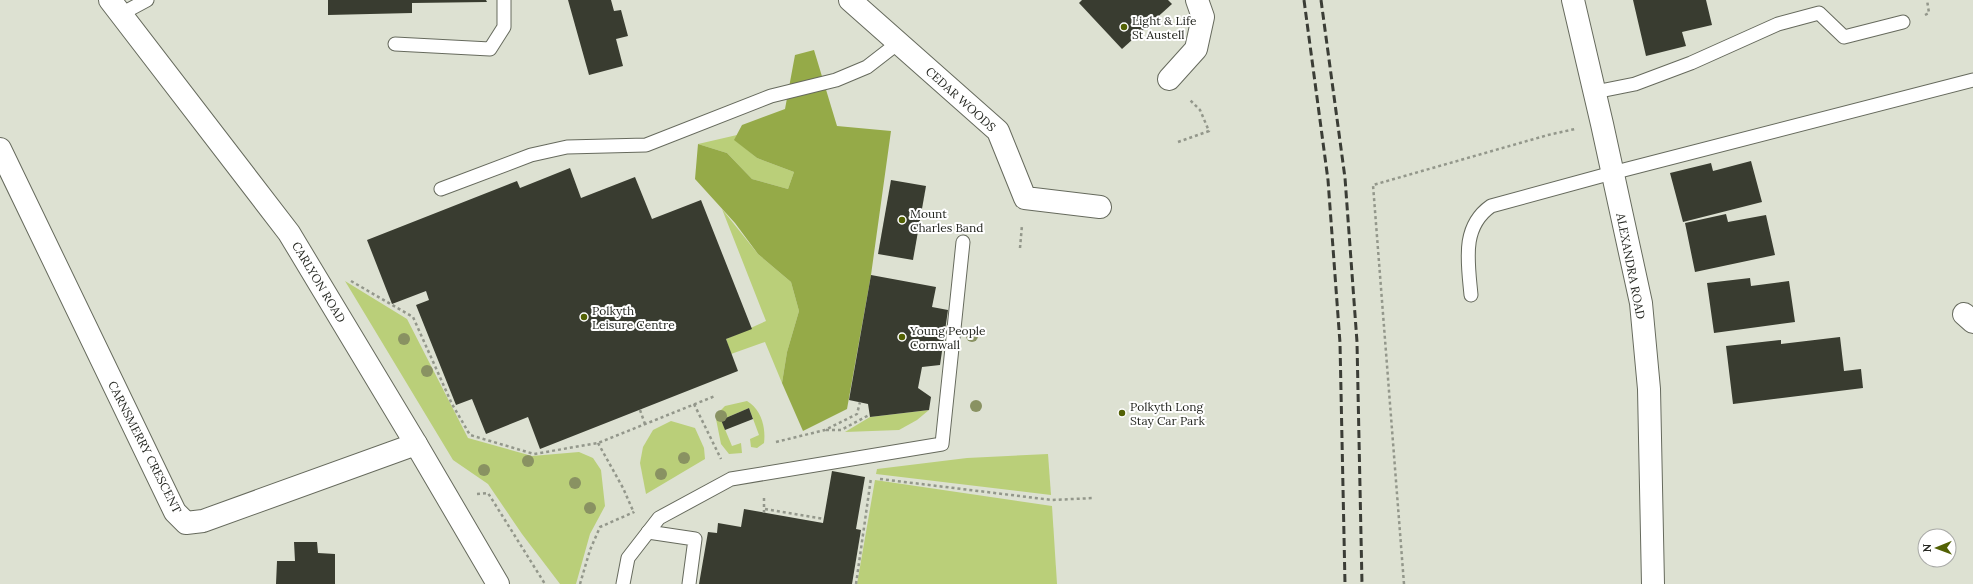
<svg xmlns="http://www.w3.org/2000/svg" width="1973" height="584" viewBox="0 0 1973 584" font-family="Lora,serif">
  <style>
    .green { fill: #bacf79 }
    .forest { fill: #95aa48 }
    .building { fill: #393c30 }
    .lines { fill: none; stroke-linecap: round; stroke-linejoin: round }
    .lane-casing { stroke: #666a5d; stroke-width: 15 }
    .street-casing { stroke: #666a5d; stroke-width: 24 }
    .secondary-casing { stroke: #666a5d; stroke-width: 24 }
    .path { stroke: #93978b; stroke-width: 2.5; stroke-dasharray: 3 3; stroke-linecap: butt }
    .lane { stroke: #fff; stroke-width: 13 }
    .street { stroke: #fff; stroke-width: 22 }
    .secondary { stroke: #fff; stroke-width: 22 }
    .rail { stroke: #3b3d36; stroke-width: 3; stroke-dasharray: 8 4; stroke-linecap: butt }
    .tree { fill: #899262 }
    .poi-dot { fill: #526104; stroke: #fff; stroke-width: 1.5 }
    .labels { text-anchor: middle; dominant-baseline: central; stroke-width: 4; stroke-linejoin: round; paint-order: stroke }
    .poi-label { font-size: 12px; fill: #252721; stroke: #fff; text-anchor: start }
    .street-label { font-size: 12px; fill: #252721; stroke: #fff }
  </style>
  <rect width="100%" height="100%" fill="#dde1d2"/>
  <g class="green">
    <polygon points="737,135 735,140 757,158 794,172 788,189 752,179 727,153 698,144"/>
    <polygon points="722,209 758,254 791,282 799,311 787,352 782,383 765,342 731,354 726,339 766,321"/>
    <polygon points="345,281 407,319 468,438 532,456 579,452 593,458 601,470 605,506 590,534 576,584 560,584 522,534 488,484 453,460"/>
    <path d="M 747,401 C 761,409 766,427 764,443 L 757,448 L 751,447 L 750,439 L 759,435 L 749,408 L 721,420 L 732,446 L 741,443 L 742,453 L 729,454 L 721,444 L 716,419 L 720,411 L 725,406 Z"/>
    <polygon points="929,410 917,420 899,430 845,432 870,417"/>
    <polygon points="671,421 695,428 704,448 705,459 646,494 640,463 643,447 653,430"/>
    <polygon points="1048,454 1051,495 876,474 877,469 967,458"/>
    <polygon points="875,480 1052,506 1057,584 857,584"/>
  </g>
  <polygon class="forest" points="814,50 837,126 891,131 871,275 847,409 803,431 782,383 787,352 799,311 791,282 758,254 735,223 695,179 698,144 727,153 752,179 788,189 794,172 757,158 734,140 742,125 785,109 795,55"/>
  <g class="building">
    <polygon points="328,0 486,0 487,2 412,3 412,13 328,15"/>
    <polygon points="568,0 611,0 614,11 621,10 628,36 616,39 623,66 589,75"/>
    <polygon points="1082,0 1168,0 1172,4 1122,49 1079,3"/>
    <polygon points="1633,0 1706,0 1712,25 1682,32 1686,46 1646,56"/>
    <polygon points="1751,161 1762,202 1683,222 1670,173 1711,163 1713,171"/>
    <polygon points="570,168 581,198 635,177 652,219 701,200 752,329 726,339 738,371 540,449 528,417 486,434 472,399 456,405 416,305 429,300 426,291 392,304 367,240 517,181 520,188"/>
    <polygon points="891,180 926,186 913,260 878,254"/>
    <polygon points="1726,214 1728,222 1766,215 1775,255 1695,272 1685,223"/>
    <polygon points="871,275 936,287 932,307 948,310 940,365 922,367 918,388 931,397 929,410 870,417 868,404 849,400"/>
    <polygon points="1750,278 1751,286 1789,281 1795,322 1714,333 1707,283"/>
    <polygon points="1840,337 1844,371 1861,369 1863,388 1733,404 1726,346 1781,340 1781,344"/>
    <polygon points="749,408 753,419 725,430 721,420"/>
    <polygon points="832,471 865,477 856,529 861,530 852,584 699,584 708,532 717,533 718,523 741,527 744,509 823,523"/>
    <polygon points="294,542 317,542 318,553 335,554 335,584 276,584 277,561 295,561"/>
  </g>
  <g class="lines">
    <g class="lane-casing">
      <g id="lane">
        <polyline points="121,14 147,0"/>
        <polyline points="395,44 490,49 504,27 504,0"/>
        <polyline points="1595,92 1635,84 1691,63 1778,24 1819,13 1844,37 1903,22"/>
        <polyline points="441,189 531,155 567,147 646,145 771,96 836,80 867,67 898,43"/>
        <path d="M 1471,295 C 1468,262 1461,227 1491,206 L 1612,173 L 1973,80"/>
        <polyline points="648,532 695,539 689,584"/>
        <polyline points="623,584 628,558 659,518 731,479 942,444 963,242"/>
      </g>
    </g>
    <g class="street-casing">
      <g id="street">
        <polyline points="850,0 998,131 1025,198 1100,207"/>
        <polyline points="1169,79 1196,49 1203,17 1197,0"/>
        <polyline points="0,149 175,512 186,523 203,521 416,444"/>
        <polyline points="1964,314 1973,322"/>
      </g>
    </g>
    <g class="secondary-casing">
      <g id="secondary">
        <polyline points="110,0 289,233 416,444 498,584"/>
        <polyline points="1573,0 1602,124 1641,303 1649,389 1653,584"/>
      </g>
    </g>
    <g class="path">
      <polyline points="1925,15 1929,13 1927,0"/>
      <polyline points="1178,142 1209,131 1200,110 1189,99"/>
      <polyline points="1020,248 1022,225"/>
      <polyline points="351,281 413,317 452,404 470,435 534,454 598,443 715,396"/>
      <polyline points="694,404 721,459"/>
      <polyline points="640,410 645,424"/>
      <polyline points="826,430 841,430 869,415"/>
      <polyline points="776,442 825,430 857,414 860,402"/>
      <polyline points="598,443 623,488 634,513"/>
      <polyline points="880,479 1052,500 1094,498"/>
      <polyline points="477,494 488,493 545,584"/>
      <polyline points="765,509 824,519"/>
      <polyline points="764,513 764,497"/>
      <polyline points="580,584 590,550 600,527 634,512"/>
      <polyline points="856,584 871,478"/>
      <polyline points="1404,584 1373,185 1548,135 1575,129"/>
    </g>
    <use href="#lane" class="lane"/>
    <use href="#street" class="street"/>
    <use href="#secondary" class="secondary"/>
    <g class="rail">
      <polyline points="1304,0 1328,180 1340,343 1345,584"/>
      <polyline points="1321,0 1345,178 1357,342 1362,584"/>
    </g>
  </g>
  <g class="tree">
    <circle cx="972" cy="336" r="6"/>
    <circle cx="404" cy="339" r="6"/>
    <circle cx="427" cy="371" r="6"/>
    <circle cx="976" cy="406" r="6"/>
    <circle cx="721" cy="416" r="6"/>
    <circle cx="684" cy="458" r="6"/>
    <circle cx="528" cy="461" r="6"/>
    <circle cx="484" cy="470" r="6"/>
    <circle cx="661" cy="474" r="6"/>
    <circle cx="575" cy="483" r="6"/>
    <circle cx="590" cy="508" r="6"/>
  </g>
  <g class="poi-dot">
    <circle cx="1124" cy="27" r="4"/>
    <circle cx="902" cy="220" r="4"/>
    <circle cx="584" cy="317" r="4"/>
    <circle cx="902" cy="337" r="4"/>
    <circle cx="1122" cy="413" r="4"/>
  </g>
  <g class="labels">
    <g class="poi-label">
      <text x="1132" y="20">Light &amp; Life<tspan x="1132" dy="14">St Austell</tspan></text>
      <text x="910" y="213">Mount<tspan x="910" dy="14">Charles Band</tspan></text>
      <text x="592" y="310">Polkyth<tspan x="592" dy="14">Leisure Centre</tspan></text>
      <text x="910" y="330">Young People<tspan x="910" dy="14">Cornwall</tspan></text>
      <text x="1130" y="406">Polkyth Long<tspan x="1130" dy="14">Stay Car Park</tspan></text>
    </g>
    <g class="street-label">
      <text transform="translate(961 99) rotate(42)">CEDAR WOODS</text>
      <text transform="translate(1631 266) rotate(79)">ALEXANDRA ROAD</text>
      <text transform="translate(319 282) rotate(59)">CARLYON ROAD</text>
      <text transform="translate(145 447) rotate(63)">CARNSMERRY CRESCENT</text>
    </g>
  </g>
  <g transform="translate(1937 548) rotate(269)"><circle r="19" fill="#ffffff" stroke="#a8a9a6"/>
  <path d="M0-3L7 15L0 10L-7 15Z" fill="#526104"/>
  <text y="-6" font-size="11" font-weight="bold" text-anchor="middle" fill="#252721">N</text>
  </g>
</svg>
